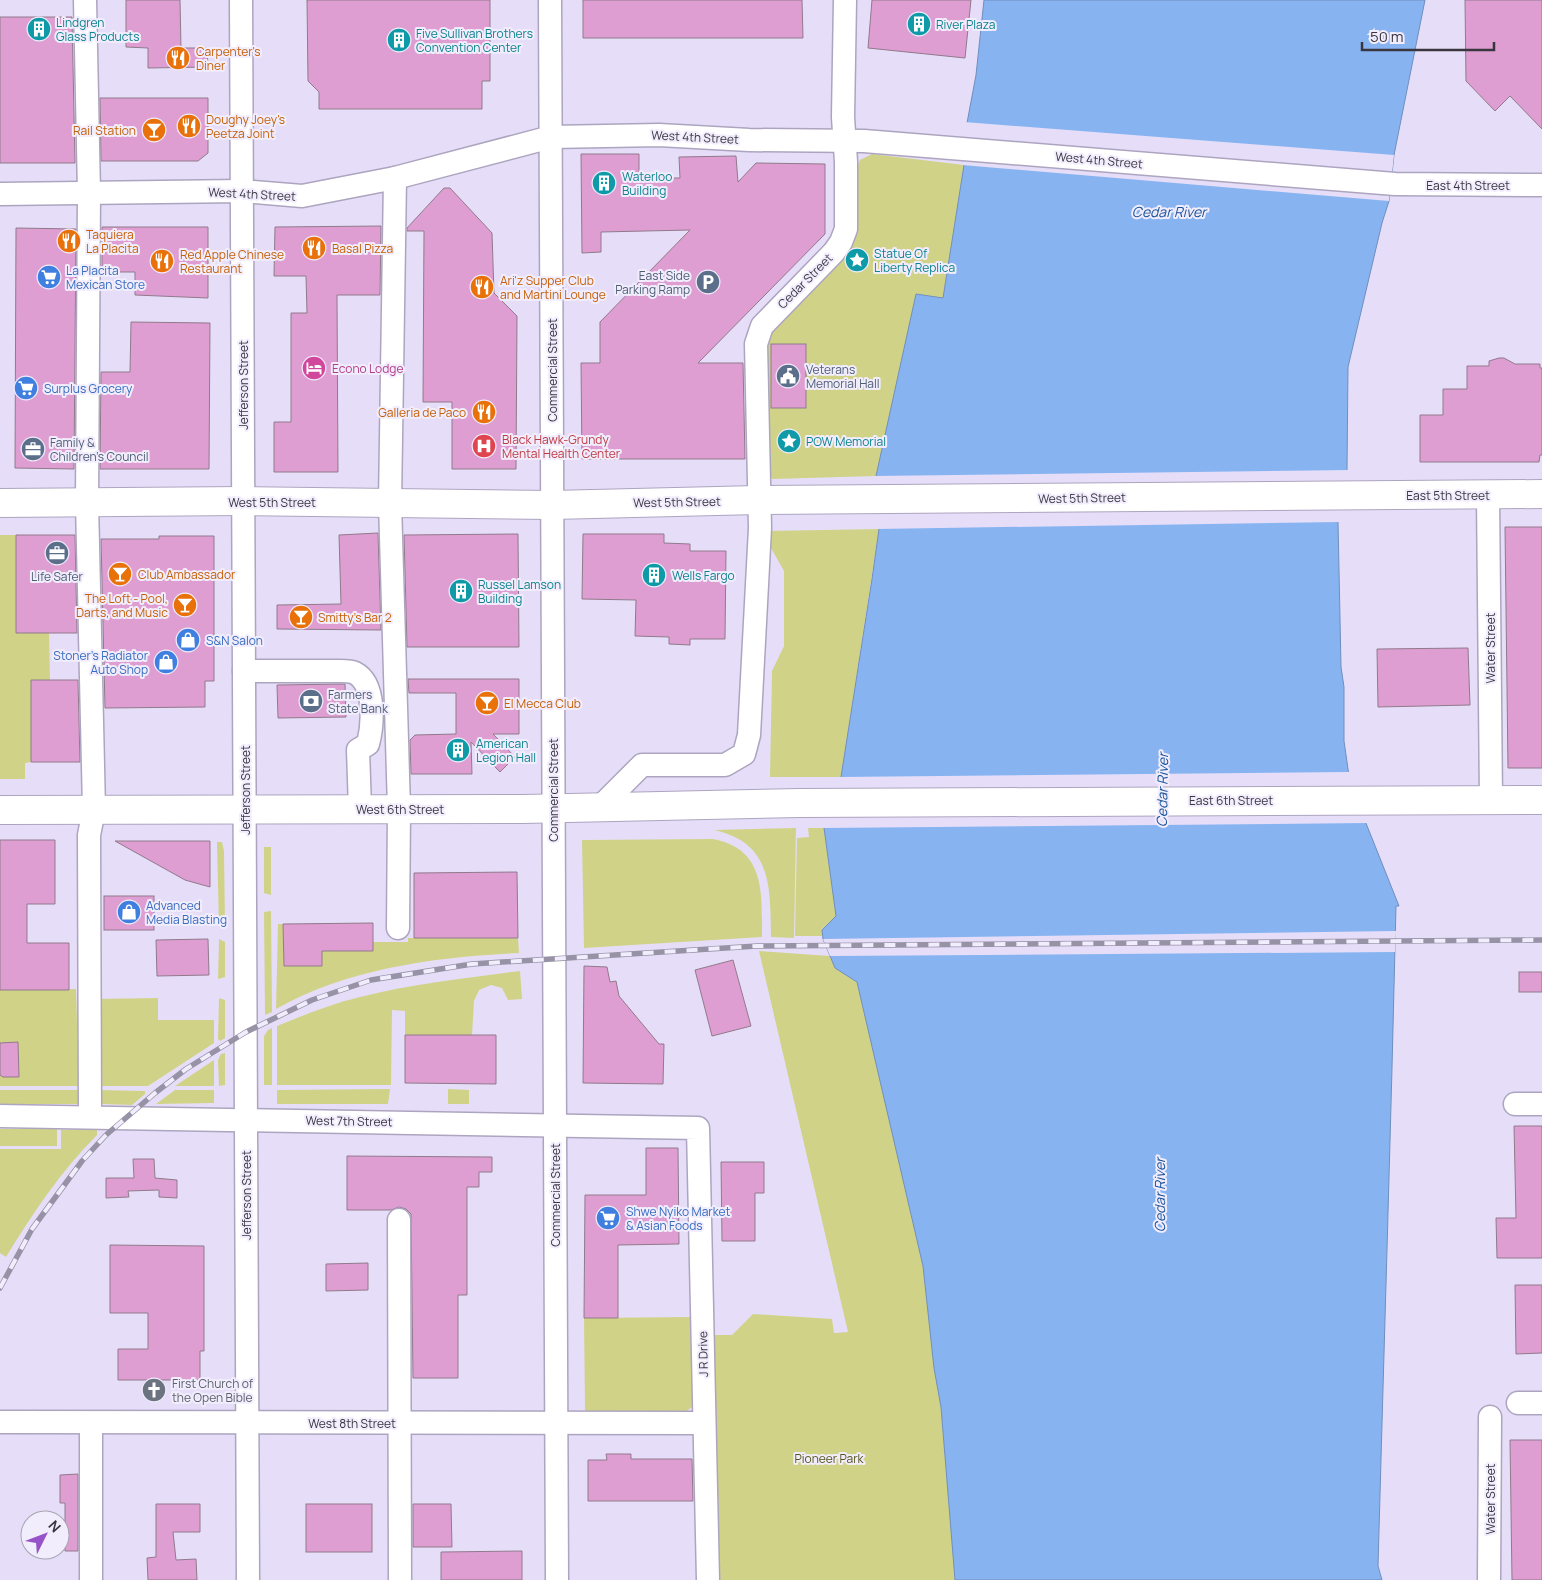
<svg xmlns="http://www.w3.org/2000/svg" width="1542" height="1580" viewBox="0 0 1542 1580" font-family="Manrope,sans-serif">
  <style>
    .green { fill: #d0d387 }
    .water { fill: #87b4f1; stroke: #708ebc }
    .pier { fill: #e6def9 }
    .building { fill: #de9ed1; stroke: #907a8c }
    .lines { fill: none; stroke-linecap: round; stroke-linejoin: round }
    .minor-casing { stroke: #ada5bf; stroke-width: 25 }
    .major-casing { stroke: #ada5bf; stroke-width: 30 }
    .minor { stroke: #fff; stroke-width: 22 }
    .major { stroke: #fff; stroke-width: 28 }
    .rail-casing { stroke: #9792a5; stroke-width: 5.5 }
    .rail { stroke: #f2edfd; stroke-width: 4; stroke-dasharray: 11; stroke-linecap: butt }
    .labels { text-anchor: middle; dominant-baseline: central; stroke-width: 4; stroke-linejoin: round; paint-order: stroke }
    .culture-label { font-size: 12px; fill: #0d838f; stroke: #f2edfd; text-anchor: start }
    .food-label { font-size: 12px; fill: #c56008; stroke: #f2edfd; text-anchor: start }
    .street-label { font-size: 12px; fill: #393640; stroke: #f2edfd }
    .shop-label { font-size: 12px; fill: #366cbe; stroke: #f2edfd; text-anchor: start }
    .service-label { font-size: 12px; fill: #4e5e75; stroke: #f2edfd; text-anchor: start }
    .hotel-label { font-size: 12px; fill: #b23c85; stroke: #f2edfd; text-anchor: start }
    .health-label { font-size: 12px; fill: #be3a42; stroke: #f2edfd; text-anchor: start }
    .worship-label { font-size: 12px; fill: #5b616d; stroke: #f2edfd; text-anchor: start }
    .park-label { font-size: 12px; fill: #55561c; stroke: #f2edfd }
    .water-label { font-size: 14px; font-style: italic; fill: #18529a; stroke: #f2edfd }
  </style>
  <rect width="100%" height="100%" fill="#e6def9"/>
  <g class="green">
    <polygon points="872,154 964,165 943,298 916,294 876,476 773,479 768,476 767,336 837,261 856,170 860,160"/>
    <polygon points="879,529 841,777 770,777 772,671 784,646 784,571 767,541 766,531"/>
    <polygon points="0,535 16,535 16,633 49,633 50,680 31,680 31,762 25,763 25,779 0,779"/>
    <path d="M 796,828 L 794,938 L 771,937 C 770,888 773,843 714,830 Z"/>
    <polygon points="808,828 824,828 836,916 822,929 823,936 795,936 797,838 809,837"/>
    <path d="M 713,839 C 766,849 762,894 762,937 L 584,948 L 582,840 Z"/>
    <polygon points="217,842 222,842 224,851 225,926 219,928"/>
    <polygon points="264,847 271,847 271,895 264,893"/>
    <polygon points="271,911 272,1012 265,1015 264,912"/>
    <path d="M 278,924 L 283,924 L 284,966 L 322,966 L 322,951 L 373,951 L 373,942 L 408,942 L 408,938 L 518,938 L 519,953 C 437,957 348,968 276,1009 Z"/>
    <polygon points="219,939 225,942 225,977 218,979"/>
    <polygon points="759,951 830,956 835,968 857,982 923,1266 934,1368 941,1407 955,1580 716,1580 711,1335 732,1335 753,1314 832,1319 834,1333 848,1332"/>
    <path d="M 520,971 L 522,999 L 508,1000 L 502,988 L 491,985 L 479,990 L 474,1001 L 472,1035 L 405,1035 L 405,1011 L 392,1010 L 391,1085 L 277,1085 L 277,1026 C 304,1015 331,1004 360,997 C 412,984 466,978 520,971 Z"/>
    <polygon points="76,989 79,1086 0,1086 0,990"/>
    <polygon points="158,998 158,1020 214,1020 214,1043 148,1086 95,1086 94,999"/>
    <polygon points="219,998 225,1000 225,1038 220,1041 218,1039"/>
    <polygon points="272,1028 272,1085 264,1085 264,1036 268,1030"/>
    <polygon points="225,1053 225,1085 219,1086 218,1060 221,1054"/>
    <polygon points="214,1060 214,1086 175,1086"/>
    <polygon points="390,1089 388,1104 277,1104 277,1090"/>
    <polygon points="448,1089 469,1090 469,1104 448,1104"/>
    <polygon points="0,1090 82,1090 79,1104 0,1104"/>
    <polygon points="97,1090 145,1091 145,1094 132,1105 101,1104"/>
    <polygon points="175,1090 214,1090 214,1103 156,1104"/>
    <rect x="0" y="1129" width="57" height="17"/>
    <path d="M 97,1129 L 97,1135 C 61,1171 33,1213 6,1257 L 0,1253 L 0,1149 L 61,1149 L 61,1130 Z"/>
    <polygon points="694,1317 697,1404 683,1413 585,1411 584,1318"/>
  </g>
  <path class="water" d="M 984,0 L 1425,0 L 1394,155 L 1389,201 L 1382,223 L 1348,367 L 1347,470 L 1338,522 L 1341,667 L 1344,687 L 1344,741 L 1350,783 L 1399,906 L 1396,906 C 1391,1126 1384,1346 1378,1566 L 1382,1580 L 955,1580 L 941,1407 L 934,1368 L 923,1266 L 857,982 L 835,968 L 823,939 L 822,930 L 836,916 L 824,828 L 841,777 L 872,579 L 879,529 L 876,476 L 916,294 L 943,298 L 964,165 L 967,123 L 976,75 Z"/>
  <g class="pier">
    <polygon points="964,122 1394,155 1389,201 962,165"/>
    <polygon points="1350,470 1340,522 876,529 874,476"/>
    <polygon points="1348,772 1350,772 1368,823 822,828 839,777"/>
    <polygon points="1396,931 1395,952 830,956 823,939"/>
  </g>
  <g class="building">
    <polygon points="126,0 180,0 181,48 207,48 208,67 148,68 148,48 126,47"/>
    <polygon points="307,0 490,0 490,81 482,81 482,109 319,109 319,92 308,81"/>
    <polygon points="583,0 802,0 803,38 583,38"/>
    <polygon points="872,0 971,0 965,58 868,48"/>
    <polygon points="1465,0 1542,0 1542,129 1510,96 1495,111 1466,81"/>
    <polygon points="0,17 72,17 75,163 0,163"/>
    <polygon points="100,98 208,98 208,153 198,161 101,161"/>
    <polygon points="581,154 639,154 639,178 680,178 679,157 736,156 738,182 756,163 825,164 825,234 698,363 743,363 745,459 582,459 581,363 600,363 600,322 690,230 601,232 601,252 582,253"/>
    <polygon points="444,188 450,188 492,233 494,293 517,316 516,469 452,469 452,402 423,402 424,231 407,231 407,228"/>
    <polygon points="381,226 380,295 337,295 338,472 274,472 274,422 291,422 291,313 307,313 306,276 274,276 275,227"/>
    <polygon points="102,227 208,227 208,298 135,295 135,272 102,272"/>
    <polygon points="16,228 76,229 74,469 15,468"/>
    <polygon points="131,322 210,323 209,469 100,469 101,372 130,372"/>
    <rect x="771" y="344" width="35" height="64"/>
    <polygon points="1499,358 1504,358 1515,364 1540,364 1540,368 1542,368 1542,455 1540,455 1539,462 1420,462 1420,415 1443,415 1443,389 1467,389 1467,366 1489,366 1489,361"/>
    <polygon points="1505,527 1542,527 1542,768 1508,768"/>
    <polygon points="378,533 381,630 277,629 277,605 341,604 339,535"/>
    <polygon points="518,534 519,647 407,647 404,535"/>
    <polygon points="583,534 664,534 664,543 690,544 690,551 726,551 725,639 690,639 690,645 669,644 669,637 635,636 636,600 582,599"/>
    <polygon points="16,535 75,535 77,633 16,633"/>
    <polygon points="159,536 214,536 214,681 205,681 205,707 105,708 101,539 159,539"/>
    <polygon points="1468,648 1470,705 1378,707 1377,649"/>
    <polygon points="408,679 519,679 519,734 493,734 515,757 500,772 471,742 472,774 411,774 410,740 415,735 456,734 456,693 409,693"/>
    <polygon points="31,680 78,680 80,762 31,762"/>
    <polygon points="345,684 346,717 278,718 277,685"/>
    <polygon points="0,840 55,840 55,904 27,904 27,943 69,943 69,990 0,990"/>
    <polygon points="115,841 210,841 210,887 185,880"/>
    <polygon points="517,872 518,938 414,938 414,873"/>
    <rect x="104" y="896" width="50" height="34"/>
    <polygon points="373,923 373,951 322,951 322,966 284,966 283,924"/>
    <polygon points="208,939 209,975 157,976 156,940"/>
    <polygon points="733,960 751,1026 712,1036 695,970"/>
    <polygon points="584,966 607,967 610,982 616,981 619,996 659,1044 664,1044 663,1084 583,1083"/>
    <rect x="1519" y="972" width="23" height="20"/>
    <polygon points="405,1035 496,1035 496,1084 405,1083"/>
    <polygon points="18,1042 19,1077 3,1077 0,1075 0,1043"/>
    <polygon points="1514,1126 1542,1126 1542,1258 1497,1258 1496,1218 1516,1218"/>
    <polygon points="646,1148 678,1148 679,1244 618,1245 618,1318 584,1318 585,1195 646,1195"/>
    <polygon points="347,1156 492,1157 492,1172 479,1172 479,1187 467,1187 467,1295 458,1295 458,1378 413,1378 411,1214 406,1209 399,1207 391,1210 347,1210"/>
    <polygon points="133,1159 154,1159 155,1178 177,1180 177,1198 159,1197 159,1190 128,1191 129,1197 106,1198 106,1178 134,1178"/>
    <polygon points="721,1162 764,1162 764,1193 755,1193 755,1241 722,1241"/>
    <polygon points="110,1245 204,1246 204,1351 200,1351 200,1380 118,1380 118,1349 148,1349 148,1313 110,1313"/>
    <polygon points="368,1263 368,1290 326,1291 326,1264"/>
    <polygon points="1515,1285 1542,1285 1542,1353 1516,1354"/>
    <polygon points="1510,1440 1542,1440 1542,1580 1512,1580"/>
    <polygon points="606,1454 631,1454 631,1459 692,1459 693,1501 588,1501 588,1460 607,1460"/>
    <polygon points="78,1474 78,1551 65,1551 65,1503 60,1503 60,1475"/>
    <polygon points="156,1504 200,1504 200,1532 173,1532 176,1560 196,1559 197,1580 148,1580 147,1558 156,1557"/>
    <rect x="306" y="1504" width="66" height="48"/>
    <polygon points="413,1504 451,1504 452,1547 413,1547"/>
    <polygon points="522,1551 522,1580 441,1580 441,1552"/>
  </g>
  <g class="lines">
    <g class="minor-casing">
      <g id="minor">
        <polyline points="85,0 89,193 87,502 94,810 89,835 90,1117"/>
        <polyline points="241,0 248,1580"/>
        <polyline points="550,0 557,1580"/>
        <polyline points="395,178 390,503 399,809 398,928"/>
        <polyline points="0,194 242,191 302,196 395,178 551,137 659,135 749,140 864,141 1395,184 1542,185"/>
        <polyline points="1488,495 1491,800"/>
        <path d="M 244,671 L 340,671 C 344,671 351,671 355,673 C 376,684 373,725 368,744 L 358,750 L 360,809"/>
        <polyline points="599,808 642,765 725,765 744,754 749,735 760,528 756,344 762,326 834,252 841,242 846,229 846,162 843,117 845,0"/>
        <polyline points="1515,1104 1542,1104"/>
        <polyline points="0,1116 698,1128 708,1580"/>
        <polyline points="399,1220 400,1580"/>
        <polyline points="1518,1403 1542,1403"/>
        <polyline points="0,1422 704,1423"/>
        <polyline points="91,1580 91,1423"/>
        <polyline points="1489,1580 1490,1417"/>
      </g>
    </g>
    <g class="major-casing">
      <g id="major">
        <polyline points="0,503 243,501 552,505 758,500 1542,494"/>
        <polyline points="0,810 523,809 800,803 1542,800"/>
      </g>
    </g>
    <use href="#minor" class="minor"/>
    <use href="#major" class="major"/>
    <g class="rail-casing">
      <polyline id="rail" points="0,1288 32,1229 82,1161 106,1135 155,1093 186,1069 246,1032 312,1000 371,980 472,964 757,946 1542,940"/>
    </g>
    <use href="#rail" class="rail"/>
  </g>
  <defs>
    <g id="building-disc" transform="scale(1.25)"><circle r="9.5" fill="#0f9aa8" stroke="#f2edfd"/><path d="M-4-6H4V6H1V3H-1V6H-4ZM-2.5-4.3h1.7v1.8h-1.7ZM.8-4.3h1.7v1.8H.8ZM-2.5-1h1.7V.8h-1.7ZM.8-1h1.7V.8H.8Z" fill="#fff"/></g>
    <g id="restaurant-disc" transform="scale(1.25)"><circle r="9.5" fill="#e8710a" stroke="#f2edfd"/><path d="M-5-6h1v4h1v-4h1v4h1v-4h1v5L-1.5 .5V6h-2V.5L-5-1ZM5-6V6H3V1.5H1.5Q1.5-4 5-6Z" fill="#fff"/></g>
    <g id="bar-disc" transform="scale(1.25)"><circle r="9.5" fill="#e8710a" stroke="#f2edfd"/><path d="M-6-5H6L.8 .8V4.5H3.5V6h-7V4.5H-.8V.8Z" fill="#fff"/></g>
    <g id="sight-disc" transform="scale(1.25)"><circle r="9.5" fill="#0f9aa8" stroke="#f2edfd"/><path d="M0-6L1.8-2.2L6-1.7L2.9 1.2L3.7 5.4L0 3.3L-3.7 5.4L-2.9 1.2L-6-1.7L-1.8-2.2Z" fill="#fff"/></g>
    <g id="supermarket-disc" transform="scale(1.25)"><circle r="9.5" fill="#3f7fe0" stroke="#f2edfd"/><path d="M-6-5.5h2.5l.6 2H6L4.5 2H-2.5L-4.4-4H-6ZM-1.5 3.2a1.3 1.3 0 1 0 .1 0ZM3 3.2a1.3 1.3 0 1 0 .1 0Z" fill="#fff"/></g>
    <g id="parking-disc" transform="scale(1.25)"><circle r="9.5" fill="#5c6f8a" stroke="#f2edfd"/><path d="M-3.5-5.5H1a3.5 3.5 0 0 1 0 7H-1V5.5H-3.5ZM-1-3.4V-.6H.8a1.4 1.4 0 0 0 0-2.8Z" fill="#fff"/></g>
    <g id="hotel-disc" transform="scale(1.25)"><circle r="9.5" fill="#d1479c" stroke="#f2edfd"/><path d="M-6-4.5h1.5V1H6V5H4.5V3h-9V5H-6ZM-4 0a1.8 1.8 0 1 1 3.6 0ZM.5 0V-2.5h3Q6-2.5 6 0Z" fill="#fff"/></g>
    <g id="civic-disc" transform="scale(1.25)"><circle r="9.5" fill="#5c6f8a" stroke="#f2edfd"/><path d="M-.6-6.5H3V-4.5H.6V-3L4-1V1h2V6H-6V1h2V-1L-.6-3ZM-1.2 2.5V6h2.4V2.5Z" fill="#fff"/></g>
    <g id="hospital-disc" transform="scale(1.25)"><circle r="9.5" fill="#e0444e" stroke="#f2edfd"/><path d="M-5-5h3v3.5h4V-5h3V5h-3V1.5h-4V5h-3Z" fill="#fff"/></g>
    <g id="office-disc" transform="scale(1.25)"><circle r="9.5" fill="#5c6f8a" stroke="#f2edfd"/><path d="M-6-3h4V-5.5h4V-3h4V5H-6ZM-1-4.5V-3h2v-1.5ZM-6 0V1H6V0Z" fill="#fff"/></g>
    <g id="shop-disc" transform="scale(1.25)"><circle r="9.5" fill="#3f7fe0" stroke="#f2edfd"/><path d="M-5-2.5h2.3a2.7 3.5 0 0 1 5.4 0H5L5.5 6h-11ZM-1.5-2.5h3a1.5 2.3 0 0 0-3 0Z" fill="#fff"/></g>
    <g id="bank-disc" transform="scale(1.25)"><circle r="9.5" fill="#5c6f8a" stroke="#f2edfd"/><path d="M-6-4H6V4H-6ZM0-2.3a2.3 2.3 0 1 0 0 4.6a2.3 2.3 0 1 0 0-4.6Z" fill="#fff"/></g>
    <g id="church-disc" transform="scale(1.25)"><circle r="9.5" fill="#6b7280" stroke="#f2edfd"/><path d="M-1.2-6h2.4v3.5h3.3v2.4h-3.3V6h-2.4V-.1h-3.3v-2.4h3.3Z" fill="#fff"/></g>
  </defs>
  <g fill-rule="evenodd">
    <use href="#building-disc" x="919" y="24"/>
    <use href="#building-disc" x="39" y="29"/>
    <use href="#building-disc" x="399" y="40"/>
    <use href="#restaurant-disc" x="178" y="58"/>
    <use href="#restaurant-disc" x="189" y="126"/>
    <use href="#bar-disc" x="154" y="130"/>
    <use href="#building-disc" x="604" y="183"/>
    <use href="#restaurant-disc" x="69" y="241"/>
    <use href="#restaurant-disc" x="314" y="248"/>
    <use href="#sight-disc" x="857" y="260"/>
    <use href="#restaurant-disc" x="162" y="261"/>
    <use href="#supermarket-disc" x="49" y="277"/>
    <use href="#parking-disc" x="708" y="282"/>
    <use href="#restaurant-disc" x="482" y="287"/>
    <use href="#hotel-disc" x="314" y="368"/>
    <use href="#civic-disc" x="788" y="376"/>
    <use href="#supermarket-disc" x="26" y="388"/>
    <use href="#restaurant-disc" x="484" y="412"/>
    <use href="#sight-disc" x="789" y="441"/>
    <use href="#hospital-disc" x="484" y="446"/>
    <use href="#office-disc" x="33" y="449"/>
    <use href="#office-disc" x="57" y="553"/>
    <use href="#bar-disc" x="120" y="574"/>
    <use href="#building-disc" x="654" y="575"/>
    <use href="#building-disc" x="461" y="591"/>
    <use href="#bar-disc" x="185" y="605"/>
    <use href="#bar-disc" x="301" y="617"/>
    <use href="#shop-disc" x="188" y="640"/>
    <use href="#shop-disc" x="166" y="662"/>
    <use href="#bank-disc" x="311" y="701"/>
    <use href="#bar-disc" x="487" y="703"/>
    <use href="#building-disc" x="458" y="750"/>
    <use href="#shop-disc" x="129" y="912"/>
    <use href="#supermarket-disc" x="608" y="1218"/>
    <use href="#church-disc" x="154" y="1390"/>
  </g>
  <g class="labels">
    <g class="culture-label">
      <text x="56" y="22">Lindgren<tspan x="56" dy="14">Glass Products</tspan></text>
      <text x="936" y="24">River Plaza</text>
      <text x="416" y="33">Five Sullivan Brothers<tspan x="416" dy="14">Convention Center</tspan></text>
      <text x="622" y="176">Waterloo<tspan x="622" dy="14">Building</tspan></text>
      <text x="874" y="253">Statue Of<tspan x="874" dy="14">Liberty Replica</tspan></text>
      <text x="806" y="441">POW Memorial</text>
      <text x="672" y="575">Wells Fargo</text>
      <text x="478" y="584">Russel Lamson<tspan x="478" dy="14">Building</tspan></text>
      <text x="476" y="743">American<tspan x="476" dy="14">Legion Hall</tspan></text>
    </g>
    <g class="food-label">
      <text x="196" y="51">Carpenter's<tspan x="196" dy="14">Diner</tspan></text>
      <text x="206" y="119">Doughy Joey's<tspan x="206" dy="14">Peetza Joint</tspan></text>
      <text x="136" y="130" text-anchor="end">Rail Station</text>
      <text x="86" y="234">Taquiera<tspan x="86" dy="14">La Placita</tspan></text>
      <text x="332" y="248">Basal Pizza</text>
      <text x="180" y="254">Red Apple Chinese<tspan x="180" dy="14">Restaurant</tspan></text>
      <text x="500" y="280">Ari'z Supper Club<tspan x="500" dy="14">and Martini Lounge</tspan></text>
      <text x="466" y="412" text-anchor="end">Galleria de Paco</text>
      <text x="138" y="574">Club Ambassador</text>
      <text x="168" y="598" text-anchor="end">The Loft - Pool,<tspan x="168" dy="14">Darts, and Music</tspan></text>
      <text x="318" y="617">Smitty's Bar 2</text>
      <text x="504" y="703">El Mecca Club</text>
    </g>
    <g class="street-label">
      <text transform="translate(695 137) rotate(3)">West 4th Street</text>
      <text transform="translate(1099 160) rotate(5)">West 4th Street</text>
      <text x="1468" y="185">East 4th Street</text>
      <text transform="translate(252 194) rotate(3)">West 4th Street</text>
      <text transform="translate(805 281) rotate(-45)">Cedar Street</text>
      <text transform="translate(552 370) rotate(-90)">Commercial Street</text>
      <text transform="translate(243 385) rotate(-90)">Jefferson Street</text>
      <text x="1448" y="495">East 5th Street</text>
      <text transform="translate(1082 498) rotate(-1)">West 5th Street</text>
      <text x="272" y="502">West 5th Street</text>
      <text transform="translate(677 502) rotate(-1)">West 5th Street</text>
      <text transform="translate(1490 648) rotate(-90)">Water Street</text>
      <text transform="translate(245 790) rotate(-90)">Jefferson Street</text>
      <text transform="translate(553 790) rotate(-90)">Commercial Street</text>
      <text x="1231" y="800">East 6th Street</text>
      <text x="400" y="809">West 6th Street</text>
      <text transform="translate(349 1121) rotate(1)">West 7th Street</text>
      <text transform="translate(246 1195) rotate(-90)">Jefferson Street</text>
      <text transform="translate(555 1195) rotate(-90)">Commercial Street</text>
      <text transform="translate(703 1354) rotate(-91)">J R Drive</text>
      <text x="352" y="1423">West 8th Street</text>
      <text transform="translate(1490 1499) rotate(-90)">Water Street</text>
    </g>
    <g class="shop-label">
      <text x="66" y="270">La Placita<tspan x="66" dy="14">Mexican Store</tspan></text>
      <text x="44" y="388">Surplus Grocery</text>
      <text x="206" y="640">S&amp;N Salon</text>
      <text x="148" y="655" text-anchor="end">Stoner's Radiator<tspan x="148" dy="14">Auto Shop</tspan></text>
      <text x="146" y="905">Advanced<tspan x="146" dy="14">Media Blasting</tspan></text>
      <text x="626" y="1211">Shwe Nyiko Market<tspan x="626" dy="14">&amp; Asian Foods</tspan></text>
    </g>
    <g class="service-label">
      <text x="690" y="275" text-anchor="end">East Side<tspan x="690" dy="14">Parking Ramp</tspan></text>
      <text x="806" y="369">Veterans<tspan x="806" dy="14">Memorial Hall</tspan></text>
      <text x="50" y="442">Family &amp;<tspan x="50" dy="14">Children's Council</tspan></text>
      <text x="57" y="576" text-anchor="middle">Life Safer</text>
      <text x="328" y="694">Farmers<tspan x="328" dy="14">State Bank</tspan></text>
    </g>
    <g class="hotel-label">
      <text x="332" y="368">Econo Lodge</text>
    </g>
    <g class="health-label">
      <text x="502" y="439">Black Hawk-Grundy<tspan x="502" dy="14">Mental Health Center</tspan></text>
    </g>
    <g class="worship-label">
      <text x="172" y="1383">First Church of<tspan x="172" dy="14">the Open Bible</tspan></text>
    </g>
    <g class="park-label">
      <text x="829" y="1458">Pioneer Park</text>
    </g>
    <g class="water-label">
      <text x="1169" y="211">Cedar River</text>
      <text transform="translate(1162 790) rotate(-89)">Cedar River</text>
      <text transform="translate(1159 1195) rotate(-90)">Cedar River</text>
    </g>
  </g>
  <g transform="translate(45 1535) rotate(48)"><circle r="24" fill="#f2edfd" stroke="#a8a4b1"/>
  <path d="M0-4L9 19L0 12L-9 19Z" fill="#9652c7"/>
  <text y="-8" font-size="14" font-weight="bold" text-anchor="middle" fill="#393640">N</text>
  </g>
  <path d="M1362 42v8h132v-8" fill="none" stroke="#393640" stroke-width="2.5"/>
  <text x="1370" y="42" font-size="15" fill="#393640" stroke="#f2edfd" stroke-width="4" paint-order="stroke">50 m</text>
</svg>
